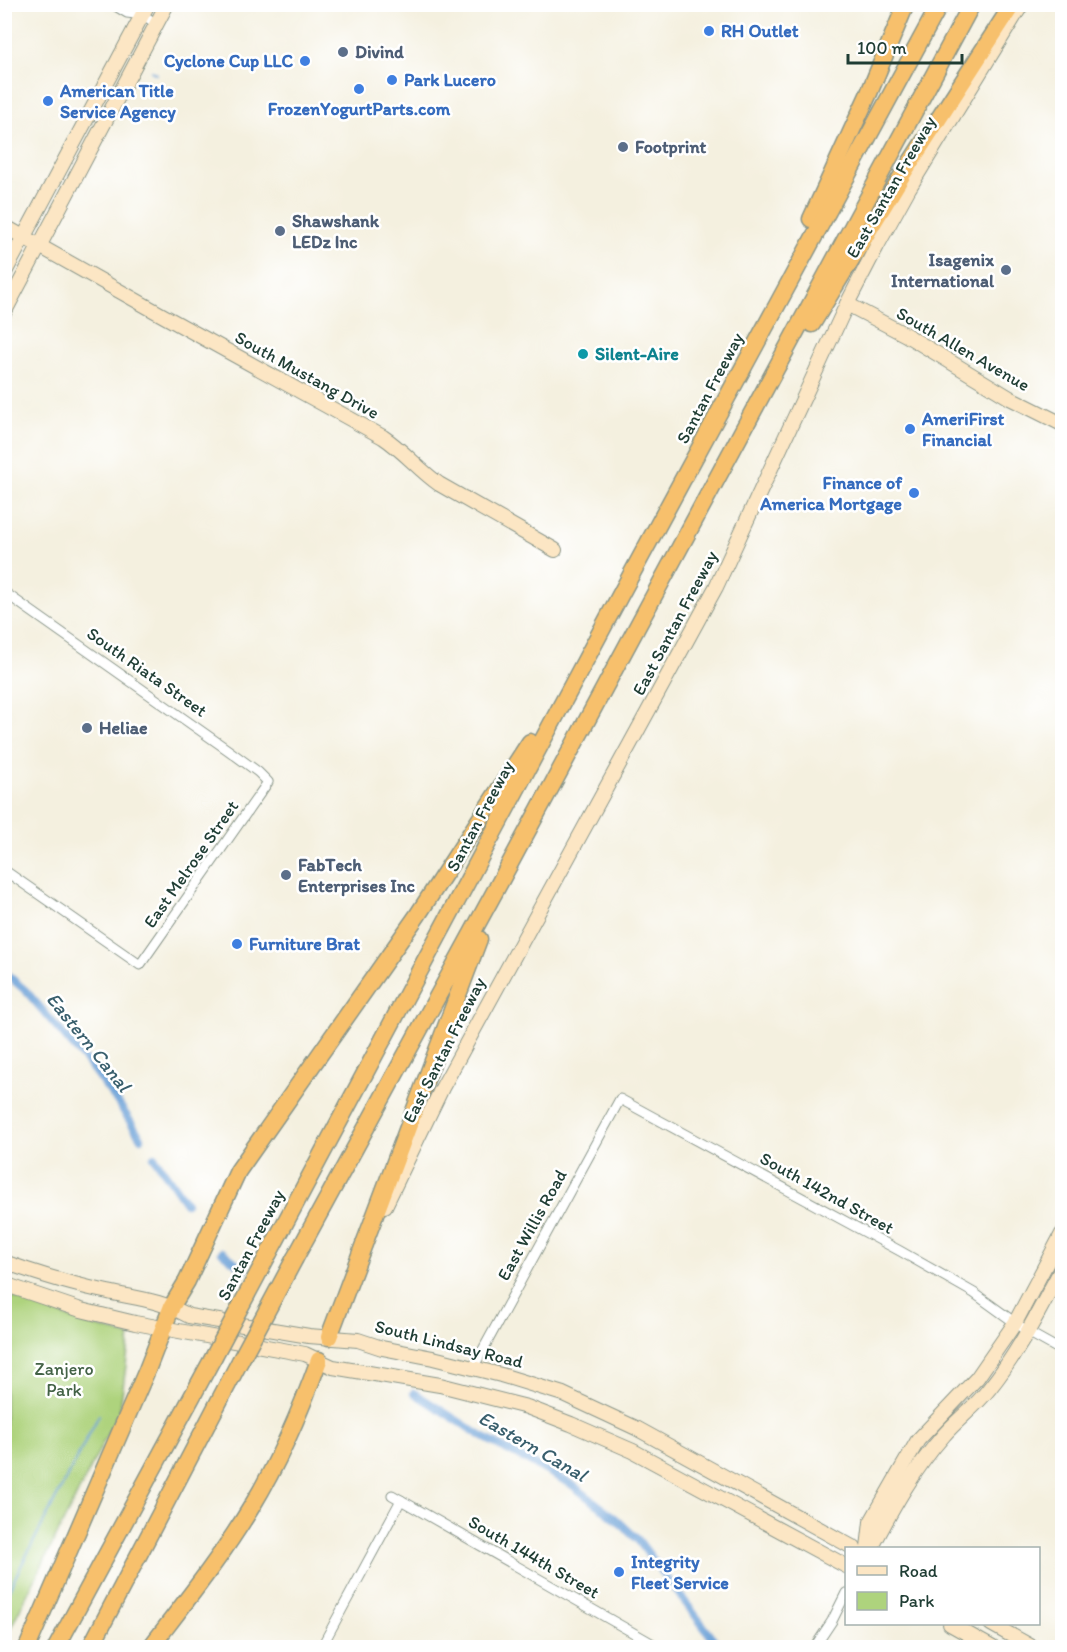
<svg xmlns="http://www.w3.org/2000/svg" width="1067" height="1652" viewBox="0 0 1067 1652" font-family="Itim,sans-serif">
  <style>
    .green { fill: #aed37d; stroke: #668858; stroke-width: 1.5 }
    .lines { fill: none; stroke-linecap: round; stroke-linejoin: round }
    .stream { stroke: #689fd6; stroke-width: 2 }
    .canal { stroke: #689fd6; stroke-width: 8 }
    .street-casing { stroke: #8a968a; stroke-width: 11 }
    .secondary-casing { stroke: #8a968a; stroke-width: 16 }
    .highway-casing { stroke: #8a968a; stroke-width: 19 }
    .street { stroke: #fff; stroke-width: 9 }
    .secondary { stroke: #fce6c4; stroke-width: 14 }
    .highway { stroke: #f7c06c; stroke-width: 16 }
    .highway-bridge-casing { stroke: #8a968a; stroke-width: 19; stroke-linecap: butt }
    .highway-bridge { stroke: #f7c06c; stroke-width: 16 }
    .shop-dot { fill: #3f7fe0; stroke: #fff; stroke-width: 2 }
    .service-dot { fill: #5c6f8a; stroke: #fff; stroke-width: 2 }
    .culture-dot { fill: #0f9aa8; stroke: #fff; stroke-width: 2 }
    .labels { text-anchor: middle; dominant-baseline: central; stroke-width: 5; stroke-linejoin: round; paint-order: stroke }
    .shop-label { font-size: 18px; font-weight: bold; fill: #366cbe; stroke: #fff; text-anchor: start }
    .service-label { font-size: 18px; font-weight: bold; fill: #4e5e75; stroke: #fff; text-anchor: start }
    .street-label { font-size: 18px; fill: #1f3d34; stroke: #fff }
    .culture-label { font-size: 18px; font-weight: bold; fill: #0d838f; stroke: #fff; text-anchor: start }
    .park-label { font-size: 18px; fill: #436246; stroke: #fff }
    .water-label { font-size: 20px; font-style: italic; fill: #395f6d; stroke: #fff }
  </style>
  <rect width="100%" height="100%" fill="#fff"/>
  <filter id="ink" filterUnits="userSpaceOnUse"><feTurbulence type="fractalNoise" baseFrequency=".0167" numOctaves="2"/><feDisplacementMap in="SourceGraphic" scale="12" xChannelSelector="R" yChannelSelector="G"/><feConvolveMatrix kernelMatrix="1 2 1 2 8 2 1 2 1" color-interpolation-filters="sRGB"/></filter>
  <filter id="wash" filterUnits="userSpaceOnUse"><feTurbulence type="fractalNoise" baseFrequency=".008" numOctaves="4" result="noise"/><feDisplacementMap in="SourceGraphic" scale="24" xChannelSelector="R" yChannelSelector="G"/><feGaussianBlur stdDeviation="1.35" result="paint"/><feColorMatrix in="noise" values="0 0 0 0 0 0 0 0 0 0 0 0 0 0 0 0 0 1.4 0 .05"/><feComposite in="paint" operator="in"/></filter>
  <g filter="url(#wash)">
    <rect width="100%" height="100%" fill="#f4f0df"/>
    <polygon class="green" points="5,1294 84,1323 130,1336 120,1409 5,1639"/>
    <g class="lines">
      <g class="stream">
        <polyline points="151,71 156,74"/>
        <polyline points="4,1599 99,1415"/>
      </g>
      <g class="canal">
        <polyline points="4,972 26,991 91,1067 117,1101 141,1138"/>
        <polyline points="154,1157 186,1203"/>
        <polyline points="222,1252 245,1270"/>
        <polyline points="414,1393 483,1437 571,1484 616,1519 638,1540 720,1648"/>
      </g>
    </g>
  </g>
  <g filter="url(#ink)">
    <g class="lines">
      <g class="street-casing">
        <g id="street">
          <polyline points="112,4 127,13 143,15"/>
          <polyline points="133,4 143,15 157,24"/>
          <polyline points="4,592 228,750 258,772 268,782 140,965 4,870"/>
          <polyline points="473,1368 620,1099 900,1251 974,1293 1028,1332 1062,1351"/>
          <polyline points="392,1495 660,1648"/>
          <polyline points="321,1648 401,1500"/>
          <polyline points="814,1648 832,1621 846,1593"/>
        </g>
      </g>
      <g class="secondary-casing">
        <g id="secondary">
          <path d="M 4,226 L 162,315 L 383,437 C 404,451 419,470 439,484 L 555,550"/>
          <polyline points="4,274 148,4"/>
          <polyline points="847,304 906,335 1010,398 1062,424"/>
          <polyline points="4,313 167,4"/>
          <polyline points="385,1206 442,1088 716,587 847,304 877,246 909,188 1022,4"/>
          <path d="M 4,1262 C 38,1274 73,1285 108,1292 C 139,1299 160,1300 189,1316 L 309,1336 L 358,1340 L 382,1348 L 433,1358 L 501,1375 L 563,1394 L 636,1428 L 854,1548"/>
          <polyline points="4,1284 81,1310 135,1323 305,1354 333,1367 440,1385 527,1407 571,1424 633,1451 846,1566"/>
          <path d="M 872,1547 C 893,1507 914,1469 944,1435 C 958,1419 976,1406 989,1389 C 1019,1352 1040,1309 1062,1268"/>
          <polyline points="868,1548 871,1522 918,1440 977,1378 1015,1323 1062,1234"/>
          <polyline points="950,1624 993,1648"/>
          <polyline points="991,1624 1034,1648"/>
        </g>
      </g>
      <g class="highway-casing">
        <g id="highway">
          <polyline points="811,219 869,93 906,4"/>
          <polyline points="812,324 903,174 1013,4"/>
          <polyline points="269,1253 624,588 940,4"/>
          <polyline points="295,1258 500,882 972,4"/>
          <polyline points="329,1337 479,939"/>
          <polyline points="27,1648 147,1370 172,1306 187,1281 238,1171 417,916 530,742"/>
          <polyline points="56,1648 214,1356"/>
          <polyline points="90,1648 240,1361"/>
          <path d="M 150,1648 C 186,1601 222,1556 252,1506 C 280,1460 301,1410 319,1360"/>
        </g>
      </g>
      <use href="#street" class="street"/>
      <use href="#secondary" class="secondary"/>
      <use href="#highway" class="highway"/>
      <g class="highway-bridge-casing">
        <g id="highway-bridge">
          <polyline points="214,1356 269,1253"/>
          <polyline points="240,1361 295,1258"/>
        </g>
      </g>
      <use href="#highway-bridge" class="highway-bridge"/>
    </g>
  </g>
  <g class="shop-dot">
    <circle cx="709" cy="31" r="6"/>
    <circle cx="305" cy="61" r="6"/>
    <circle cx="392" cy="80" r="6"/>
    <circle cx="359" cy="89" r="6"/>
    <circle cx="48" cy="101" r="6"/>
    <circle cx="910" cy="429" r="6"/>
    <circle cx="914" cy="493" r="6"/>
    <circle cx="237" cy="944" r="6"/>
    <circle cx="619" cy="1572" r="6"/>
  </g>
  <g class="service-dot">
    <circle cx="343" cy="52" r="6"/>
    <circle cx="623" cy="147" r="6"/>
    <circle cx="280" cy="231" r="6"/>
    <circle cx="1006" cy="270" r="6"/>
    <circle cx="87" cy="728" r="6"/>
    <circle cx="286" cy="875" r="6"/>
  </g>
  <circle class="culture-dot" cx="583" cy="354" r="6"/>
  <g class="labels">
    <g class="shop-label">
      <text x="721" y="31">RH Outlet</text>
      <text x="293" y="61" text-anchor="end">Cyclone Cup LLC</text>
      <text x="404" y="80">Park Lucero</text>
      <text x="60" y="91">American Title<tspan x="60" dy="21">Service Agency</tspan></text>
      <text x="359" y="109" text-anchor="middle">FrozenYogurtParts.com</text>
      <text x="922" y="419">AmeriFirst<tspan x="922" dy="21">Financial</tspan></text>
      <text x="902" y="483" text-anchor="end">Finance of<tspan x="902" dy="21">America Mortgage</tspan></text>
      <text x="249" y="944">Furniture Brat</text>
      <text x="631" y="1562">Integrity<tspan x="631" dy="21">Fleet Service</tspan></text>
    </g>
    <g class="service-label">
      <text x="355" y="52">Divind</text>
      <text x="635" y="147">Footprint</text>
      <text x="292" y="221">Shawshank<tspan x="292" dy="21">LEDz Inc</tspan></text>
      <text x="994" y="260" text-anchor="end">Isagenix<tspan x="994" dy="21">International</tspan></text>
      <text x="99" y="728">Heliae</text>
      <text x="298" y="865">FabTech<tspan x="298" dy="21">Enterprises Inc</tspan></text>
    </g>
    <g class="street-label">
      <text transform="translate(891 187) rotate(-60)">East Santan Freeway</text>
      <text transform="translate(963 349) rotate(30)">South Allen Avenue</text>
      <text transform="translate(307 375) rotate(29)">South Mustang Drive</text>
      <text transform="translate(710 388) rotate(-62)">Santan Freeway</text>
      <text transform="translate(675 623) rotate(-62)">East Santan Freeway</text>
      <text transform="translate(147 672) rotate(35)">South Riata Street</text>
      <text transform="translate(480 816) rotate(-62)">Santan Freeway</text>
      <text transform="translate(191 864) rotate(-55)">East Melrose Street</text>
      <text transform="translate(444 1050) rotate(-63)">East Santan Freeway</text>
      <text transform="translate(827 1193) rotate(29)">South 142nd Street</text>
      <text transform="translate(532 1225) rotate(-61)">East Willis Road</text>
      <text transform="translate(251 1245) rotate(-62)">Santan Freeway</text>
      <text transform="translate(449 1344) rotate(14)">South Lindsay Road</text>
      <text transform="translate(534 1557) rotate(30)">South 144th Street</text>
    </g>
    <g class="culture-label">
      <text x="595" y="354">Silent-Aire</text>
    </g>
    <g class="park-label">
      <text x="64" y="1369">Zanjero<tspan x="64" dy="21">Park</tspan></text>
    </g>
    <g class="water-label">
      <text transform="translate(89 1042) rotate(51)">Eastern Canal</text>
      <text transform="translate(533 1446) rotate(30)">Eastern Canal</text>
    </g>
  </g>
  <rect width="1067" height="1652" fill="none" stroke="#fff" stroke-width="24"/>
  <rect x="845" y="1547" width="195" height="78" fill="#ffffff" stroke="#a5b1ae" stroke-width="1.5"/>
  <rect x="857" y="1566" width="30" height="9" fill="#fce6c4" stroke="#a5b1ae" stroke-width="1.5"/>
  <text x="899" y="1577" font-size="18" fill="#1f3d34">Road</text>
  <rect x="857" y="1592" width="30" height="18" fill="#aed37d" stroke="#a5b1ae" stroke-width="1.5"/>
  <text x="899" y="1607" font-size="18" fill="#1f3d34">Park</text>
  <path d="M848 54v9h114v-9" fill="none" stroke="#1f3d34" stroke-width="3"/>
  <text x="857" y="54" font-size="18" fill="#1f3d34" stroke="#ffffff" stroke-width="4.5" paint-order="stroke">100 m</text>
</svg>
